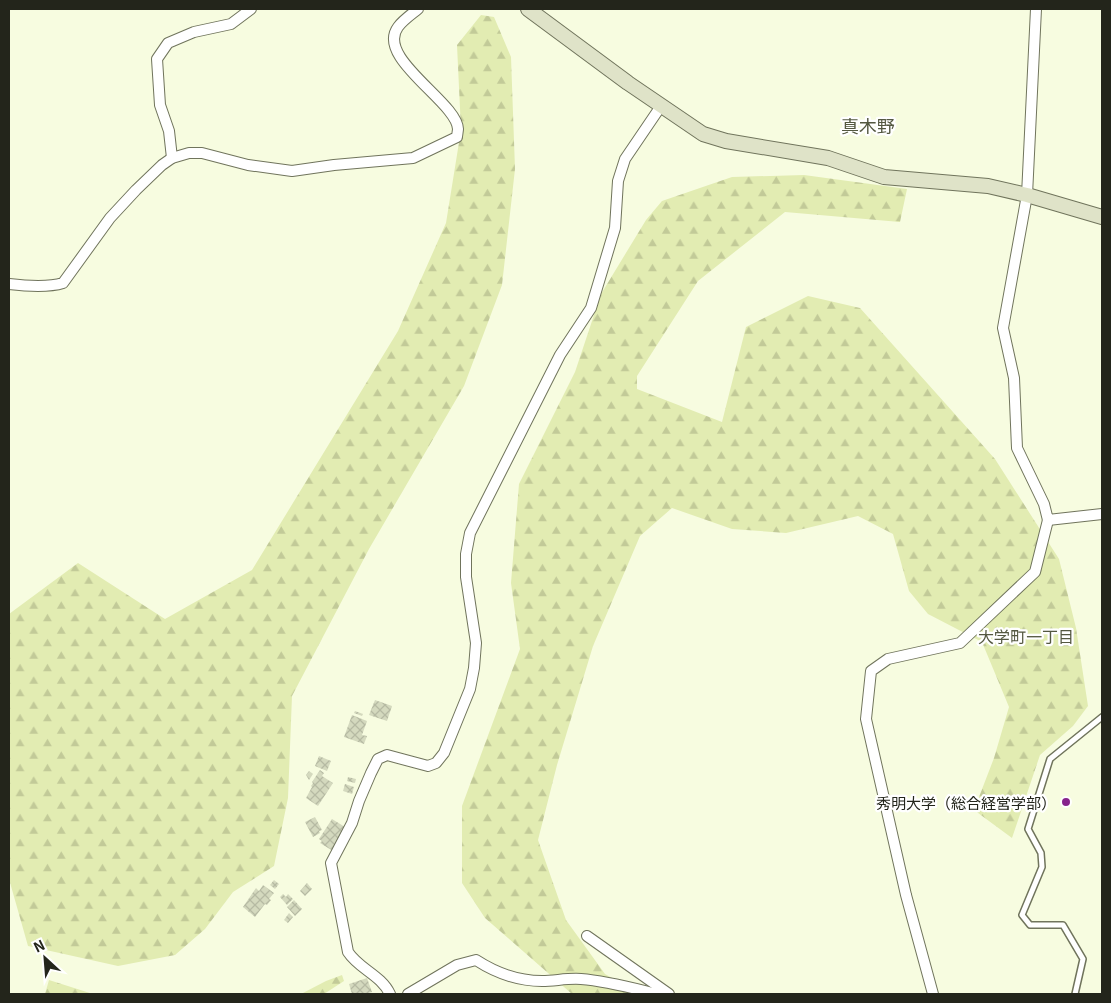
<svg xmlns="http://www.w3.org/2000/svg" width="1111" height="1003" viewBox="0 0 1111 1003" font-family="Georgia,'Noto Sans JP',serif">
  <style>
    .forest { fill: url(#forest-firs) }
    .building { fill: url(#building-cross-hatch) }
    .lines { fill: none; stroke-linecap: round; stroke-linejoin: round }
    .lane-casing { stroke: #70745c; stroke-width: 8 }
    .street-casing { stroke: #70745c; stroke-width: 12 }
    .secondary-casing { stroke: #70745c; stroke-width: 16 }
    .lane { stroke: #fff; stroke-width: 5 }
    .street { stroke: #fff; stroke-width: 10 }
    .secondary { stroke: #dfe3c8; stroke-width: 14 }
    .poi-dot { fill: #87238c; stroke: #fff; stroke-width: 2 }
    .labels { text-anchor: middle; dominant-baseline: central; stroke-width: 4.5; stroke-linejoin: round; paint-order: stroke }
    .poi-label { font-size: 15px; fill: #23251b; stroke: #fff; text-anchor: end }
    .neighbourhood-label { font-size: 16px; fill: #545841; stroke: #fff }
    .quarter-label { font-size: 18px; fill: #545841; stroke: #fff }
  </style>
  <defs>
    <pattern id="forest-firs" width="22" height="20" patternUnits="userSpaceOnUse" patternTransform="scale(1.25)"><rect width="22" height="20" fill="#e2ecb2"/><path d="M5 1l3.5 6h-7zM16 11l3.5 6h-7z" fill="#c2ca98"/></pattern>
    <pattern id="building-cross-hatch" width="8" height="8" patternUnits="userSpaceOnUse" patternTransform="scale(1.25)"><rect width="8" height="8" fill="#d4d9be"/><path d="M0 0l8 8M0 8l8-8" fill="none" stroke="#b6baa3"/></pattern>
  </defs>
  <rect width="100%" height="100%" fill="#f7fce0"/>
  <g class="forest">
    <polygon points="481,15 494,17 511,57 515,169 502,285 464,386 369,549 292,696 288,798 274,866 233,892 205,929 175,955 118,966 28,946 9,879 9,614 78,563 165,619 252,570 398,331 446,223 461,130 457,45"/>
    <polygon points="804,175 907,189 900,222 785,212 698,281 637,376 637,389 722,422 746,327 808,296 860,308 995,459 1059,559 1076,628 1088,706 1073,726 1040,755 1012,838 974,810 994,758 1009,707 982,642 928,614 909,591 893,534 858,516 786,533 732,529 672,508 640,536 593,646 557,765 538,840 566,920 605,974 640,994 572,994 485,918 462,883 462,806 520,649 511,583 519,484 575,372 601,294 646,220 662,201 732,177"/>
    <polygon points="342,975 344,981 324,994 301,994 326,981"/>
    <polygon points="49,980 93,994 45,994"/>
  </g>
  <g class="building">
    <polygon points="375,700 392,706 387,721 369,715"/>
    <polygon points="355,711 363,714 362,716 354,713"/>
    <polygon points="352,715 367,721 362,735 367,736 364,744 344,737"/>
    <polygon points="319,756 331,761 327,771 315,766"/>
    <polygon points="320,770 324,773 322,776 333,783 318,806 306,798 312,787 311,786 313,783 312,782"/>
    <polygon points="309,771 313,774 309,780 306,775"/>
    <polygon points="348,777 356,779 355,783 347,781"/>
    <polygon points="345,784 354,787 352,794 343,791"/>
    <polygon points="315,817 322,830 319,831 320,833 313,837 305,822"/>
    <polygon points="332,819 345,827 343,830 345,831 333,851 320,843 322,841 319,839"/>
    <polygon points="274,880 279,884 275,889 270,885"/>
    <polygon points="307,883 312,889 305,896 300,891"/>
    <polygon points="263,885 274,893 269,899 271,900 267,905 265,904 255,917 243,907 256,888 259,891"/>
    <polygon points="283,894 286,897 288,894 293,899 287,905 280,897"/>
    <polygon points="294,900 302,909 295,916 287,907"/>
    <polygon points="289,913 293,917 288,923 284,920"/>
    <polygon points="367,978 372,992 365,994 352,994 349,984"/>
  </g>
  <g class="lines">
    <g class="lane-casing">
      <polyline id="lane" points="1075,994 1083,959 1063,925 1030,925 1022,915 1042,867 1041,853 1028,829 1050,759 1102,717"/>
    </g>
    <g class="street-casing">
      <g id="street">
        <polyline points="1036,9 1027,195 1003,328 1014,378 1017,448 1044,504 1048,520 1102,514"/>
        <polyline points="172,158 169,131 160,105 157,59 168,43 194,32 231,24 251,9"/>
        <path d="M 9,284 C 26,286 47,288 63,283 L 110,218 L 136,190 L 162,165 L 172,158 L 189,153 L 202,153 L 248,165 L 292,171 L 334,165 L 413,158 L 457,137 C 457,136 458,130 458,129 C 457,102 375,58 398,27 C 403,20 412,14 418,9"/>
        <polyline points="587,936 669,994"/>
        <path d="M 390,994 C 381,975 359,969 348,952 L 331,863 L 352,823 L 359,801 L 371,773 L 378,759 L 387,755 L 428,766 L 436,763 L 444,753 L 470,689 L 474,668 L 476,643 L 466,577 L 466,554 L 470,533 L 560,355 L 591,308 L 615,228 L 618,181 L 625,159 L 661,106"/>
        <path d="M 408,994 L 457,965 L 476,960 C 496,973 517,981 542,981 C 555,981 567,978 581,979 C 607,981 632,988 657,994"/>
        <polyline points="933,994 906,895 866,719 871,671 888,659 960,643 1035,572 1048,520"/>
      </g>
    </g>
    <g class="secondary-casing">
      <polyline id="secondary" points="528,9 628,83 703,134 726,141 828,158 884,177 988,186 1027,195 1102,217"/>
    </g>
    <use href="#lane" class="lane"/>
    <use href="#street" class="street"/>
    <use href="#secondary" class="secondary"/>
  </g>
  <circle class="poi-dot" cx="1066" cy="802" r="5"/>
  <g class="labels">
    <g class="poi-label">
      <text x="1056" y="802">秀明大学（総合経営学部）</text>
    </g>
    <g class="neighbourhood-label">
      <text x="1026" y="636">大学町一丁目</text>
    </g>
    <g class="quarter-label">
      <text x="868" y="125">真木野</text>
    </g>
  </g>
  <rect width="1111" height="1003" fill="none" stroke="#23251b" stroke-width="20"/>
  <g transform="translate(45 958) rotate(334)" stroke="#ffffff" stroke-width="4" paint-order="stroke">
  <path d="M0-4L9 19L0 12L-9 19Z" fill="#23251b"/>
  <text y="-8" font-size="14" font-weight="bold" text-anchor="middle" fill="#23251b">N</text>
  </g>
</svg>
